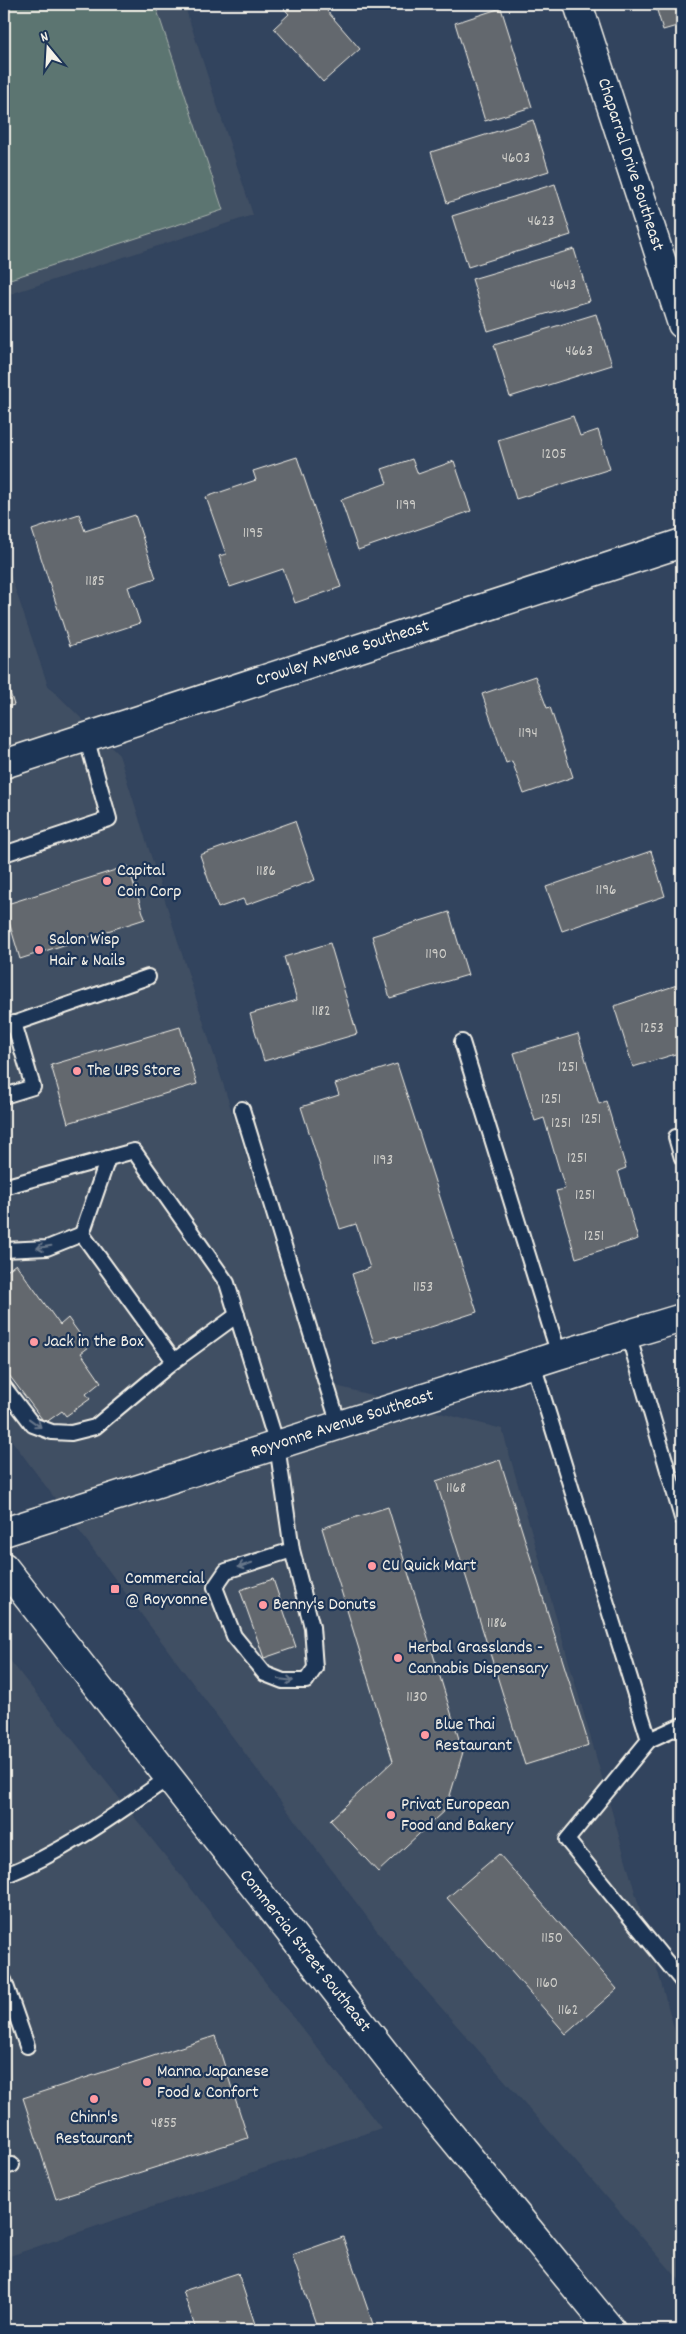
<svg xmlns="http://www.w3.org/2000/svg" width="686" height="2334" viewBox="0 0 686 2334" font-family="Dekko,sans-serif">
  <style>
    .built { fill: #414f63 }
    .green { fill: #5b7471; stroke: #a8b2ac }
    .building { fill: #63686e; stroke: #f4f1e8 }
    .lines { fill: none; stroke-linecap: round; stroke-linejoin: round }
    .lane-casing { stroke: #f4f1e8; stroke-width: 18 }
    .street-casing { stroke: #f4f1e8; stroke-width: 31 }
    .primary-casing { stroke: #f4f1e8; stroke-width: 31 }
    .lane { stroke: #1d3557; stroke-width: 14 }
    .street { stroke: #1d3557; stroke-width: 28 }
    .primary { stroke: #1d3557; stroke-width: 28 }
    .oneway { stroke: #68778a }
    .poi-dot { fill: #ff9aa2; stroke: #1d3557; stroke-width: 2 }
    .labels { text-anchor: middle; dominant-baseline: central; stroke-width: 4.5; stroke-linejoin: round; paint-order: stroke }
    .number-label { font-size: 15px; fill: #d0cfca }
    .street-label { font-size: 18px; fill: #f4f1e8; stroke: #1d3557 }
    .poi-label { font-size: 18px; fill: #f4f1e8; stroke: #1d3557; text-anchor: start }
  </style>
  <rect width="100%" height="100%" fill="#32445e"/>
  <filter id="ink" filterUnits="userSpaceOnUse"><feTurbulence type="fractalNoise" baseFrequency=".02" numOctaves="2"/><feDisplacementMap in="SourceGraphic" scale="10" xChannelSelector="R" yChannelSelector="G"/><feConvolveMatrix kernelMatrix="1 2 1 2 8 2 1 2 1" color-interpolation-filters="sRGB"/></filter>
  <g filter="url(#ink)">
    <g class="built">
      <polygon points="4,4 184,4 253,215 4,296"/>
      <polygon points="4,556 48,686 119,755 317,1381 502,1429 682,2056 682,2283 396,1956 4,1430"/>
      <polygon points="4,1653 381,2128 4,2258"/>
    </g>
    <polygon class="green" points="4,4 155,4 223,210 4,281"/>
    <g class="building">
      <polygon points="280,4 335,4 327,11 360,49 323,82 274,28 289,14"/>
      <polygon points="655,4 682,4 682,42 677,26 663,30"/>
      <polygon points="501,8 532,107 485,121 455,23"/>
      <polygon points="533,120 549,171 447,203 431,152"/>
      <polygon points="555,184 571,235 468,267 452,216"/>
      <polygon points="574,249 590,301 488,331 472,279"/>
      <polygon points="596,314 612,365 510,397 494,345"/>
      <polygon points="573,416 580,436 598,430 610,469 516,499 498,440"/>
      <polygon points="297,457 341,587 295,603 283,569 230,587 219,556 226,554 206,497 256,480 253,471"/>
      <polygon points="412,459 418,474 454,461 471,511 358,550 341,500 387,483 382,469"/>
      <polygon points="79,514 85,531 135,515 156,578 128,587 140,623 70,646 32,530"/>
      <polygon points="4,674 14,705 4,708"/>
      <polygon points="535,676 547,708 550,707 573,777 524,794 512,761 506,763 482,694"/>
      <polygon points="295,821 315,880 246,905 243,899 218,908 200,855"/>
      <polygon points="651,851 665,896 562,931 546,887"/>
      <polygon points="128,866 145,919 20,959 4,905"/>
      <polygon points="449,912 468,975 390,998 372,936"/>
      <polygon points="330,943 357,1034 264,1061 250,1014 297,1000 284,957"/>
      <polygon points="680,984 682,992 682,1052 633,1067 614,1006"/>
      <polygon points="180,1027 197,1084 68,1123 51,1065"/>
      <polygon points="578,1034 599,1104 606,1101 626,1168 618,1171 638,1239 576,1258 556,1191 565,1189 544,1118 535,1121 514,1053"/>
      <polygon points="397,1064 477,1312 397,1338 396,1336 374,1343 352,1274 370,1268 356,1224 340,1229 301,1107 339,1095 335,1084"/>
      <polygon points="16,1264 60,1325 68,1318 89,1347 81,1353 101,1382 86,1394 90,1399 66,1416 62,1411 45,1423 9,1375 5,1378 4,1377 4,1273"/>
      <polygon points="500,1460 589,1745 525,1765 436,1481"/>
      <polygon points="388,1507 463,1752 446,1809 378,1872 330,1820 393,1761 322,1528"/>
      <polygon points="273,1579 296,1647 264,1658 240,1590"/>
      <polygon points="499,1854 617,1989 566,2034 447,1898"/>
      <polygon points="215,2036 248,2138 56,2199 23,2098"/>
      <polygon points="343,2237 375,2330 318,2330 292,2255"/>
      <polygon points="238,2273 257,2330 196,2330 183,2291"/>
    </g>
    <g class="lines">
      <g class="lane-casing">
        <g id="lane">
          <polyline points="4,854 109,819 86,737"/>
          <polyline points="4,1027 148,977"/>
          <polyline points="462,1042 559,1355"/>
          <polyline points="4,1096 33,1087 14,1023"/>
          <polyline points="242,1109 339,1425"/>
          <polyline points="682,1136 676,1137 682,1158"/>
          <polyline points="108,1158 82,1234 174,1361 237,1315"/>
          <polyline points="4,1188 7,1186 134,1151 227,1283 277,1445 292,1550 312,1627 315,1668 306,1681 283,1681 265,1674 234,1636 215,1587 226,1571 292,1550"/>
          <polyline points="4,1250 47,1248 82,1234"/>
          <polyline points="628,1334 682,1518"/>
          <polyline points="533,1364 649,1740 567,1840 682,1981"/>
          <polyline points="4,1387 33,1425 52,1432 71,1433 95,1427 174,1361"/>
          <polyline points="649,1740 682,1725"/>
          <path d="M 4,1876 C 64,1852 115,1815 168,1778"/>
          <polyline points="4,1980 27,2046"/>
          <polyline points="4,2167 12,2165"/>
        </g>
      </g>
      <g class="street-casing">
        <g id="street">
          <path id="s1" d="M 578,4 L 682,324"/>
          <path id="s2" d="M 4,764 L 682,543"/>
          <path id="s3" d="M 4,1532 L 559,1355 L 682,1318"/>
        </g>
      </g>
      <g class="primary-casing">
        <g id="primary">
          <path id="s4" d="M 4,1567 L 412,2088 L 611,2330"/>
        </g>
      </g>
      <use href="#lane" class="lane"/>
      <use href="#street" class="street"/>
      <use href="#primary" class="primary"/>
    </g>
    <defs><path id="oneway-shaft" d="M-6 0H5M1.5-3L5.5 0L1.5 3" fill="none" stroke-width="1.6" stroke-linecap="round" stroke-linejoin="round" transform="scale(1.25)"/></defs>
    <g class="oneway">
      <use href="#oneway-shaft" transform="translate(44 1247) rotate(171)"/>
      <use href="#oneway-shaft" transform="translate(35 1423) rotate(36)"/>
      <use href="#oneway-shaft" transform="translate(245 1565) rotate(162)"/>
      <use href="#oneway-shaft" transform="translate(286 1680) rotate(7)"/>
    </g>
  </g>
  <g class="poi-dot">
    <circle cx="107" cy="881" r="5"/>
    <circle cx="39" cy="950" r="5"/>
    <circle cx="77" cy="1071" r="5"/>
    <circle cx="34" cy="1342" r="5"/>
    <circle cx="372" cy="1566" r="5"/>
    <rect x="110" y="1584" width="10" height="10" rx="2.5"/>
    <circle cx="263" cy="1605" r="5"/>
    <circle cx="398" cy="1658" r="5"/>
    <circle cx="425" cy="1735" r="5"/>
    <circle cx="391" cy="1815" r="5"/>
    <circle cx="147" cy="2082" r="5"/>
    <circle cx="94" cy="2099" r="5"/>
  </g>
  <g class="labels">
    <g class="number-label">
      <text x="516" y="159">4603</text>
      <text x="541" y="222">4623</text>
      <text x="563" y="286">4643</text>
      <text x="579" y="352">4663</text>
      <text x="554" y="455">1205</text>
      <text x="406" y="506">1199</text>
      <text x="253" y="534">1195</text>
      <text x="95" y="582">1185</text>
      <text x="528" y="734">1194</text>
      <text x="266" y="872">1186</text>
      <text x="606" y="891">1196</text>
      <text x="436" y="955">1190</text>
      <text x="321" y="1012">1182</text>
      <text x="652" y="1029">1253</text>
      <text x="568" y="1068">1251</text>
      <text x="551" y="1100">1251</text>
      <text x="591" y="1120">1251</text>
      <text x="561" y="1124">1251</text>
      <text x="577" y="1159">1251</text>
      <text x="383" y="1161">1193</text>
      <text x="585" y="1196">1251</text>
      <text x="594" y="1237">1251</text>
      <text x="423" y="1288">1153</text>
      <text x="456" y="1489">1168</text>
      <text x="497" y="1624">1186</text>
      <text x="417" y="1698">1130</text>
      <text x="552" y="1939">1150</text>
      <text x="547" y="1984">1160</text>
      <text x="568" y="2011">1162</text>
      <text x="164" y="2124">4855</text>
    </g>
    <g class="street-label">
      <text stroke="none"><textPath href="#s1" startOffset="169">Chaparral Drive Southeast</textPath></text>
      <text stroke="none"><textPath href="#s2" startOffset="356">Crowley Avenue Southeast</textPath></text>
      <text stroke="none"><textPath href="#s3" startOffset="355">Royvonne Avenue Southeast</textPath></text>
      <text stroke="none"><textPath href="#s4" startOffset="488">Commercial Street Southeast</textPath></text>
    </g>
    <g class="poi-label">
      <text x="117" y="871">Capital<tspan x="117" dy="21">Coin Corp</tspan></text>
      <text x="49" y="940">Salon Wisp<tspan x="49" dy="21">Hair &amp; Nails</tspan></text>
      <text x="87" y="1071">The UPS Store</text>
      <text x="44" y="1342">Jack in the Box</text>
      <text x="382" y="1566">CU Quick Mart</text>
      <text x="125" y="1579">Commercial<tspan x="125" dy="21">@ Royvonne</tspan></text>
      <text x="273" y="1605">Benny's Donuts</text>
      <text x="408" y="1648">Herbal Grasslands -<tspan x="408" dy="21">Cannabis Dispensary</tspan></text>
      <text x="435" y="1725">Blue Thai<tspan x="435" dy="21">Restaurant</tspan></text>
      <text x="401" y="1805">Privat European<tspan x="401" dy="21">Food and Bakery</tspan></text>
      <text x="157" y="2072">Manna Japanese<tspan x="157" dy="21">Food &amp; Confort</tspan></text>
      <text x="94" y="2118" text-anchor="middle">Chinn's<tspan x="94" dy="21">Restaurant</tspan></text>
    </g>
  </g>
  <rect width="686" height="2334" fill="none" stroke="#1d3557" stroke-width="20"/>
  <rect x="10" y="10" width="666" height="2314" fill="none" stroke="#f4f1e8" stroke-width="2" filter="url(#ink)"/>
  <g transform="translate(48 48) rotate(342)" stroke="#1d3557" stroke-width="4" paint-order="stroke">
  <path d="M0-4L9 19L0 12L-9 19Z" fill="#f4f1e8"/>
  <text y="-8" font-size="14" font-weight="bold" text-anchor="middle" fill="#f4f1e8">N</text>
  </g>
</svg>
